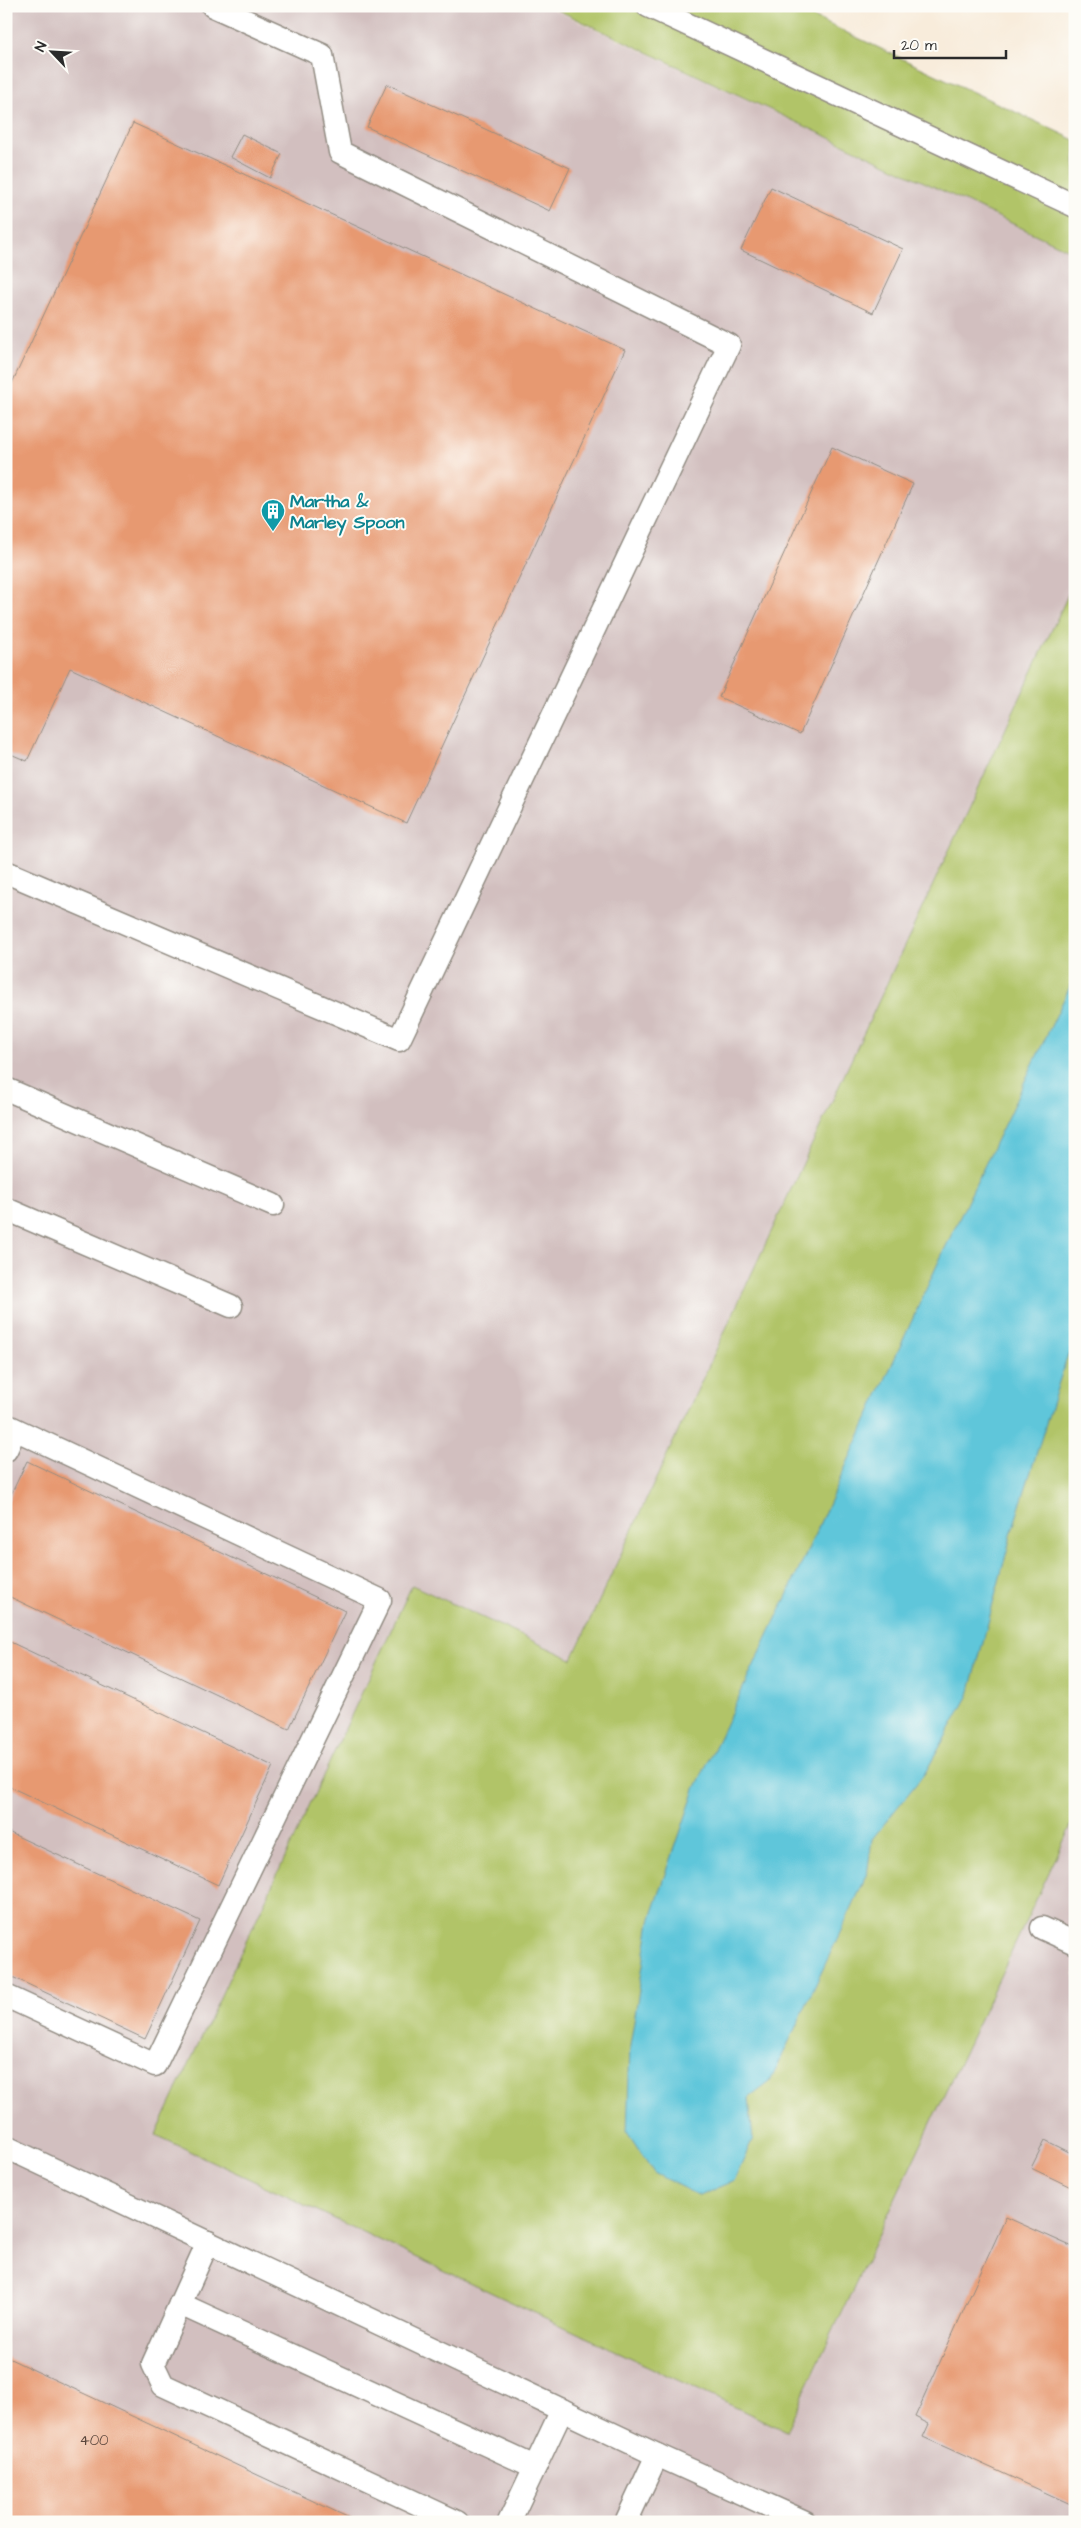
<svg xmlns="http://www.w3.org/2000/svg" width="1081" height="2528" viewBox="0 0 1081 2528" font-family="'Architects Daughter',sans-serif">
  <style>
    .industrial { fill: #d2bfbf }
    .green { fill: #b1c468; stroke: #6e784a }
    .water { fill: #5ec6da; stroke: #447882 }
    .building { fill: #e79971 }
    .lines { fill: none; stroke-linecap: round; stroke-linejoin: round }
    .lane-casing { stroke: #928c83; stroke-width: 25 }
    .lane { stroke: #fff; stroke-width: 22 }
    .labels { text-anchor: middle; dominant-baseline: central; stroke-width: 4; stroke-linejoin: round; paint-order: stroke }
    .number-label { font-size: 15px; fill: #5a463c }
    .culture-label { font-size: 18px; font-weight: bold; fill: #0d838f; stroke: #fdfcf7; text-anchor: start }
  </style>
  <rect width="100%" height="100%" fill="#fdfcf7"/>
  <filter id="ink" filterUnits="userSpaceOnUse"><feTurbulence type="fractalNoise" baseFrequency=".02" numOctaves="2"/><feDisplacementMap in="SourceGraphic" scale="10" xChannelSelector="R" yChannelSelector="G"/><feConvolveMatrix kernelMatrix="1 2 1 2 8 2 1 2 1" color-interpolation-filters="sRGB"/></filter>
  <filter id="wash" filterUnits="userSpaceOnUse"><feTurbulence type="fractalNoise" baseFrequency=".0096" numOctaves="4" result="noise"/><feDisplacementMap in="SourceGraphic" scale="20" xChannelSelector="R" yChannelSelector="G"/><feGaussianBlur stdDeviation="1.12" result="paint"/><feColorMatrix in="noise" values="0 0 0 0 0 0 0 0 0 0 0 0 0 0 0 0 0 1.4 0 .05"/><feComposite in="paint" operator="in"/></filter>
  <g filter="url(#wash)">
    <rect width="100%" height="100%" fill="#f8ecdb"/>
    <polygon class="industrial" points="6,6 546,6 1075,253 1075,580 572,1660 413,1585 786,2430 1075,1817 1075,2522 6,2522"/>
    <g class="green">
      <polygon points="549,6 790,6 1075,140 1075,253"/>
      <polygon points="1075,580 1075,1817 786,2431 156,2135 412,1585 572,1659"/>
    </g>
    <polygon class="water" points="1075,976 1075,1340 1066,1360 1013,1528 969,1695 925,1773 872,1839 867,1875 770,2082 749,2098 753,2139 734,2181 699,2196 654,2173 627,2132 630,2046 650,1921 695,1789 790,1589 938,1263"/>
    <g id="blocks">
      <g class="building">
        <polygon points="387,84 570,168 550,211 367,127"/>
        <polygon points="133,123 625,350 406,823 70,668 27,761 6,752 6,396"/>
        <polygon points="242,134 282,154 270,178 230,157"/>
        <polygon points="771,187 903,249 873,313 741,250"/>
        <polygon points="832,447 913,484 800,734 719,697"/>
        <polygon points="27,1461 345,1611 289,1729 6,1595 6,1505"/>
        <polygon points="6,1640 273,1766 218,1885 6,1785"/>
        <polygon points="6,1831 200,1921 145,2039 6,1974"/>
        <polygon points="1045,2140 1075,2155 1075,2189 1031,2168"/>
        <polygon points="1006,2217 1075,2248 1075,2506 923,2437 929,2424 915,2417"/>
        <polygon points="6,2357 358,2522 6,2522"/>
      </g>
    </g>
  </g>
  <g filter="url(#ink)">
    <use href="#blocks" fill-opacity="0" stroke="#928c83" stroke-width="1"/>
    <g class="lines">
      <g class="lane-casing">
        <g id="lane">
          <polyline points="648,6 1075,206"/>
          <polyline points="6,872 399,1040 729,345 340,152 322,55 213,6"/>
          <polyline points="6,1089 273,1205"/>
          <polyline points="6,1209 231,1306"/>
          <polyline points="6,1425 380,1600 155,2065 6,1996"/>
          <polyline points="6,1450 15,1430"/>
          <polyline points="1042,1928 1075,1943"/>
          <polyline points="6,2147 657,2455 805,2522"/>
          <polyline points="208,2242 153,2364 163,2385 457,2522"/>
          <polyline points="180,2304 535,2467"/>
          <polyline points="509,2522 562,2410"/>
          <polyline points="626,2522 657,2455"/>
        </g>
      </g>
      <use href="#lane" class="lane"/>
    </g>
  </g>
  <defs>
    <g id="building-pin" transform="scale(1.25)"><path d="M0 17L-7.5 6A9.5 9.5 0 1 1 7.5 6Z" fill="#0f9aa8" stroke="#fdfcf7"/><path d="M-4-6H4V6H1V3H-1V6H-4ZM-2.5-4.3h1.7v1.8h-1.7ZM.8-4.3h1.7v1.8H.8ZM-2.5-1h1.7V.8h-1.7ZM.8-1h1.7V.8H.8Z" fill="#fff"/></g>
  </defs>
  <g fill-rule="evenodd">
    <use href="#building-pin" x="273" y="511"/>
  </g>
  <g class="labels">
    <g class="number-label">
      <text x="94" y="2440">400</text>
    </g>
    <g class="culture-label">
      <text x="290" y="501">Martha &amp;<tspan x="290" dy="21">Marley Spoon</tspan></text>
    </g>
  </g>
  <rect width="1081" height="2528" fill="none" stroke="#fdfcf7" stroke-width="25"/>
  <g transform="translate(52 52) rotate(295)" stroke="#fdfcf7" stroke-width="4" paint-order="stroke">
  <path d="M0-4L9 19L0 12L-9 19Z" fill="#2b2b2b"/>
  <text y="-8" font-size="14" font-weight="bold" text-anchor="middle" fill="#2b2b2b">N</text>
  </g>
  <path d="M894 50v8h112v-8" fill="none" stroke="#2b2b2b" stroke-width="2.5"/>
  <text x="901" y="50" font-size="15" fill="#2b2b2b" stroke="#fdfcf7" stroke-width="4" paint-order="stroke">20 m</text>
</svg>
